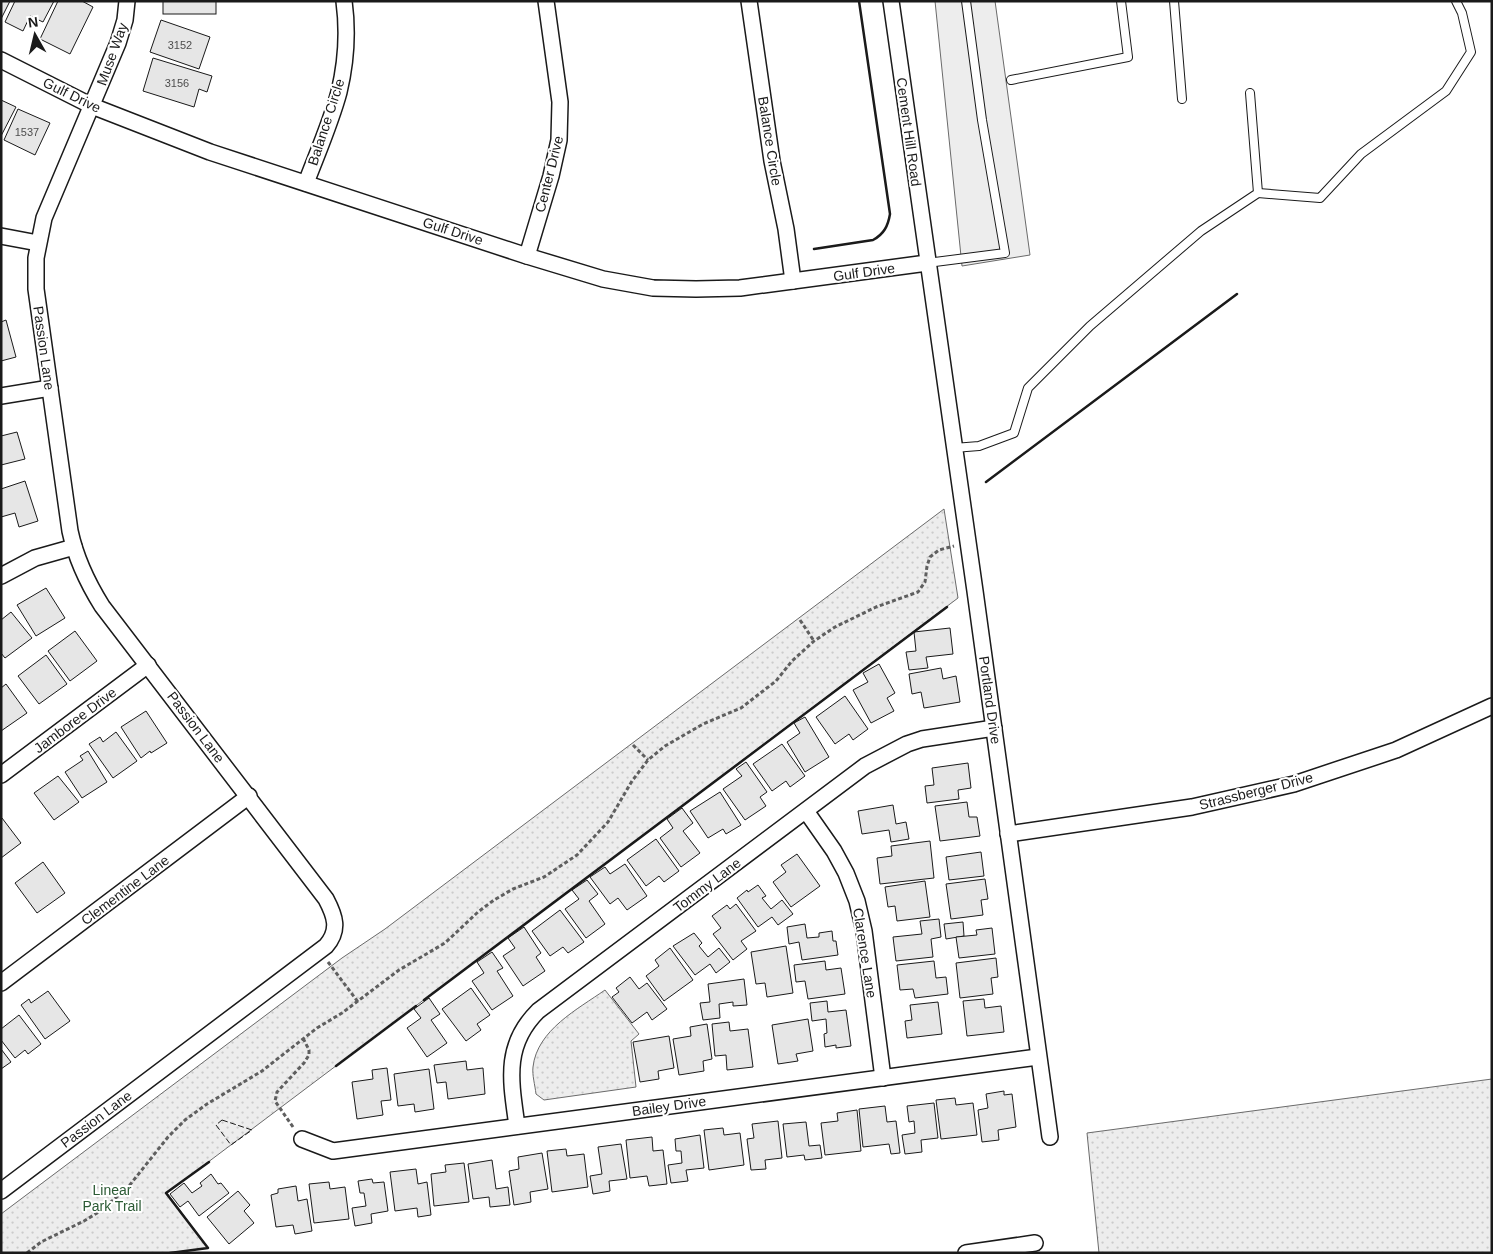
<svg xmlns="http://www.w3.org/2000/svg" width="1493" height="1254" viewBox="0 0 1493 1254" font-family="Helvetica,sans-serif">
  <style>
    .green { fill: url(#green-dots); stroke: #6a6a6a }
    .pitch { fill: #ededed; stroke: #6a6a6a }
    .building { fill: #e6e6e6; stroke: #1a1a1a }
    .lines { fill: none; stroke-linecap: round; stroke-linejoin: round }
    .service-casing { stroke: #1a1a1a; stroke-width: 10 }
    .minor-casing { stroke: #1a1a1a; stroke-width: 18 }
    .path { stroke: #5f5f5f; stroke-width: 3; stroke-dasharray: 4 2.5; stroke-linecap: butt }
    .service { stroke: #fff; stroke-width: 8 }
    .minor { stroke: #fff; stroke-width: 15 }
    .fence { stroke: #1a1a1a; stroke-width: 1; stroke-dasharray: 6 2.5; stroke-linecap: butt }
    .wall { stroke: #1a1a1a; stroke-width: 2.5 }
    .labels { text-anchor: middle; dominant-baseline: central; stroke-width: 4; stroke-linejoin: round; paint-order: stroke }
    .number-label { font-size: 11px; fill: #4d4d4d }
    .street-label { font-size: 14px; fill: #1a1a1a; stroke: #fff }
    .park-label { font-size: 14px; fill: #2b5a34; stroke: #fff }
  </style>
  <defs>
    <pattern id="green-dots" width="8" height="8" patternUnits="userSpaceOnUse" patternTransform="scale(1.25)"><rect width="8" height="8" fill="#ededed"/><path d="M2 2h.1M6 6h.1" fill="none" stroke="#cbcbcb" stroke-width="1.8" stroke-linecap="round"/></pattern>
  </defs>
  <rect width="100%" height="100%" fill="#fff"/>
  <g class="green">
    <polygon points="944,509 958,598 167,1193 208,1248 170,1253 1,1253 1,1214 342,958 385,929"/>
    <path d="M 605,990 L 639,1034 L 631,1041 L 636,1087 L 544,1100 L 536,1094 C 535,1085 532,1075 533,1067 C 537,1030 578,1009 605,990 Z"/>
    <polygon points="1492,1079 1492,1253 1099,1253 1087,1133"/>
  </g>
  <polygon class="pitch" points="935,1 995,1 1030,255 962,266"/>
  <g class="building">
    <polygon points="1,1 10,1 1,19"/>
    <polygon points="15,1 54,1 43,22 30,16 23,31 5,22"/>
    <polygon points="58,1 82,1 93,7 70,54 40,39"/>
    <rect x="163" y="1" width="53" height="13"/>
    <polygon points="161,20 210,37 199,69 150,52"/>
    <polygon points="153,58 212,76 207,92 199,89 194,107 143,91"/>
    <polygon points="1,100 16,107 1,136"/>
    <polygon points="18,109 50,123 35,155 4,140"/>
    <polygon points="6,320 16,357 1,361 1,322"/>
    <polygon points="17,432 25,459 1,465 1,436"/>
    <polygon points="25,481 38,521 19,527 15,513 1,517 1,489"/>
    <polygon points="46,588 65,618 36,636 17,605"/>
    <polygon points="11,612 32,638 5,658 1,653 1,620"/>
    <polygon points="950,628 953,654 926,657 928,668 909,670 906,652 916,651 914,632"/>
    <polygon points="75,631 97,661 70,681 48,651"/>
    <polygon points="46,655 67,684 39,704 18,676"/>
    <polygon points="879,664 895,693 887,698 894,711 871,723 853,690 868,682 863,673"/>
    <polygon points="941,668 943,679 956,676 960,702 924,708 921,692 912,694 909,674"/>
    <polygon points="6,684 27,713 1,731 1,688"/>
    <polygon points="845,696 868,729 853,740 849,734 835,744 816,717"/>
    <polygon points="146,711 167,743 151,753 150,751 141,758 121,727"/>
    <polygon points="805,717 829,757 805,772 787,742 800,733 794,723"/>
    <polygon points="116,732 137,761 113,778 89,744 100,737 103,742"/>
    <polygon points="782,744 805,776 790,787 786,781 772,791 753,764"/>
    <polygon points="88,751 107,782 82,798 65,772 83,760 80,756"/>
    <polygon points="746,762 767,792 760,797 766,806 745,820 723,789 742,776 736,769"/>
    <polygon points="968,763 971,788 958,790 959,799 927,803 925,786 934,785 932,768"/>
    <polygon points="58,776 79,802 54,820 34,793"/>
    <polygon points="720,792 741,825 726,834 723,829 708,838 690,811"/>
    <polygon points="967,802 969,817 977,817 980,836 940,841 935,806"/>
    <polygon points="893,805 896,824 906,822 909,839 891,842 889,830 862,834 858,811"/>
    <polygon points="682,808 693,823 683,831 700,853 681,867 660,838 673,828 667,819"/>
    <polygon points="2,818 21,843 1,858 1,819"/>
    <polygon points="656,839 679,871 664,882 659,876 646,886 627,860"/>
    <polygon points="930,841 934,878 880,884 877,858 892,856 891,846"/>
    <polygon points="981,852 984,876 949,880 946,857"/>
    <polygon points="797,854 820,886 791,907 773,882 786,872 781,865"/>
    <polygon points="43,862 65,893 37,913 15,883"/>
    <polygon points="625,864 647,896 627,910 618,898 610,904 590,877 605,867 610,874"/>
    <polygon points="985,879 988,899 981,900 983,915 951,919 946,884"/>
    <polygon points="587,880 598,894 589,901 605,924 586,938 565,909 579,899 572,890"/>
    <polygon points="925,881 930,917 897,921 895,906 888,907 885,887"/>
    <polygon points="758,885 766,896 762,898 771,909 782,900 793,914 778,925 772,917 758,927 737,898 747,890 748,892"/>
    <polygon points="736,904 756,931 741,941 747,949 733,960 713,934 721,928 712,916 727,905 730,909"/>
    <polygon points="560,910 584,942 568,953 563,947 550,956 532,931"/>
    <polygon points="939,919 941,937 931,939 933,957 896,961 893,937 922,934 920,921"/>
    <polygon points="963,922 964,936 946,939 944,924"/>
    <polygon points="805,924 807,938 819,937 819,933 832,931 833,941 836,941 838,955 802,960 799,942 789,944 787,927"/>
    <polygon points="524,927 541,953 536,957 545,971 523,986 503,956 515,948 508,938"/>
    <polygon points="992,928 995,954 959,958 956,937 977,935 976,930"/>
    <polygon points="694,933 702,943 699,946 708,957 719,948 730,962 716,973 710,964 695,975 673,946"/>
    <polygon points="786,946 793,993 767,997 765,983 756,984 751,952"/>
    <polygon points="670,948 693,980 664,1001 646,976 659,966 655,960"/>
    <polygon points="492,952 503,968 497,971 513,996 492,1010 472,981 484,973 477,962"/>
    <polygon points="996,958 998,977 991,978 993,994 960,998 956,963"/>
    <polygon points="825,961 826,970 841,968 845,994 808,999 805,981 796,982 794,965"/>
    <polygon points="934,961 936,978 946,977 948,994 915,998 913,989 900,990 897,965"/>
    <polygon points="630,977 639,989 647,983 667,1009 652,1020 647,1012 632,1023 612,997 619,992 616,988"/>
    <polygon points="744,979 747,1005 733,1006 733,1002 719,1004 720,1018 703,1020 700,1003 710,1002 708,984"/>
    <polygon points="471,988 490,1015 477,1024 481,1030 466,1041 442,1009"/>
    <polygon points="48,991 70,1021 45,1039 21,1005 29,999 31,1003"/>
    <polygon points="429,998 440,1014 431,1020 447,1043 427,1057 407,1028 421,1018 414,1009"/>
    <polygon points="984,999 985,1008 1001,1006 1004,1032 967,1036 963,1001"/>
    <polygon points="827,1001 828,1012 846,1010 851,1046 836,1048 836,1045 825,1047 824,1034 827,1033 826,1019 812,1021 810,1003"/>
    <polygon points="938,1002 942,1034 907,1038 905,1021 912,1020 910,1005"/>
    <polygon points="19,1015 41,1044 28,1054 25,1050 15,1058 1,1040 1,1029"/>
    <polygon points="808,1019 813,1051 796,1054 798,1061 778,1064 772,1025"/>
    <polygon points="729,1022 730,1031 748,1029 753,1067 727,1070 726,1055 715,1056 712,1024"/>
    <polygon points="707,1024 712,1059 703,1061 704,1071 679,1075 673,1039 691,1036 690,1027"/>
    <polygon points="669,1036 674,1068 658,1071 659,1079 640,1082 633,1042"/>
    <polygon points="1,1049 11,1062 1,1069"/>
    <polygon points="466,1061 467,1070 483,1068 485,1094 448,1099 446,1082 437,1083 434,1065"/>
    <polygon points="387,1068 391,1100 381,1101 383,1115 357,1119 352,1082 373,1079 372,1070"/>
    <polygon points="429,1069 434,1109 415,1112 414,1104 398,1106 394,1074"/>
    <polygon points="1004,1091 1004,1095 1012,1094 1016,1127 998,1130 999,1140 982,1142 978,1110 988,1108 986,1094"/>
    <polygon points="955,1098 956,1105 973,1103 977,1135 941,1139 936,1100"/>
    <polygon points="934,1103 938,1138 921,1140 922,1152 905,1154 902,1135 915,1133 914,1121 909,1122 907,1106"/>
    <polygon points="885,1106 887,1122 896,1121 900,1153 891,1154 889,1144 863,1147 859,1109"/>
    <polygon points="857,1110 861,1151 825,1155 821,1123 838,1121 837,1113"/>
    <polygon points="778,1121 782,1158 765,1160 766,1169 751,1170 747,1139 754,1138 752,1124"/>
    <polygon points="806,1122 809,1146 820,1145 822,1158 805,1160 804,1155 787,1157 783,1124"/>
    <polygon points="723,1128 724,1135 740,1133 744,1165 709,1170 704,1130"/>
    <polygon points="700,1135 704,1168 686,1170 688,1181 671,1183 668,1165 682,1163 681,1151 676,1151 675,1139"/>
    <polygon points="652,1137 653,1151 663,1150 667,1184 649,1186 647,1176 630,1178 626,1140"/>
    <polygon points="621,1144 627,1179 609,1181 610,1191 593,1194 590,1176 602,1174 598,1147"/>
    <polygon points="566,1149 567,1156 584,1154 588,1187 552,1192 547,1151"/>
    <polygon points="542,1153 548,1189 530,1192 531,1202 514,1205 509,1171 519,1169 518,1157"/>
    <polygon points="492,1160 496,1189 508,1187 510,1205 490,1207 489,1197 473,1199 468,1164"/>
    <polygon points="464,1163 469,1202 434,1206 431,1174 446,1172 445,1165"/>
    <polygon points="416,1169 418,1184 427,1182 431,1215 418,1217 417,1208 395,1211 390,1172"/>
    <polygon points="211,1174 218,1184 221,1183 229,1193 199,1216 188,1201 180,1207 170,1194 184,1183 192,1193 202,1186 200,1183"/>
    <polygon points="372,1179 373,1183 384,1182 388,1211 371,1214 372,1223 355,1226 352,1208 366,1206 364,1193 360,1193 358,1181"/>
    <polygon points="329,1182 330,1189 345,1187 349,1219 314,1223 309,1184"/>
    <polygon points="296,1186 298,1201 307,1199 312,1231 295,1234 293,1225 276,1227 271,1195 278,1193 278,1189"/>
    <polygon points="238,1191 250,1205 244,1211 254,1223 229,1244 207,1217"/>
  </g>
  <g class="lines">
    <g class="service-casing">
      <g id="service">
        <polyline points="1174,1 1182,99"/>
        <polyline points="1011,80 1128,57 1121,1"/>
        <polyline points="1258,193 1320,198 1361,154 1446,91 1471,52 1462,13 1456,1"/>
        <polyline points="927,263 1005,253 982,120 966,1"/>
        <polyline points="954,448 979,446 1014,433 1028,388 1090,326 1201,231 1258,193 1250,93"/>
      </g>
    </g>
    <g class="minor-casing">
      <g id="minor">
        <polyline points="749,1 772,161 786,229 793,281"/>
        <polyline points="891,1 975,591 1050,1137"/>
        <polyline points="1,60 92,106 210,152 527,256 603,279 653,288 696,289 740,288 927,263"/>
        <path d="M 306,183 C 317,154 331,122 339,92 C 346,63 348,31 344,1"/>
        <polyline points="1,236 38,243"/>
        <polyline points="527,256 551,176 559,140 560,102 546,1"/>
        <polyline points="1,396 50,388"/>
        <polyline points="1,576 35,558 74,547"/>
        <polyline points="1,775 148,665"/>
        <polyline points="806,811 834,851 846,873 857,901 864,931 883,1078"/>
        <polyline points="1008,834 1192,807 1294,784 1396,750 1492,706"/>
        <polyline points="1,983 249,796"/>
        <path d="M 517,1126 C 511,1082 503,1046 538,1011 L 865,766 L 907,744 L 922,739 L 994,728"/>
        <polyline points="302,1139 333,1151 1038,1057"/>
        <path d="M 1,1191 L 326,946 C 340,930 335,916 326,899 L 102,606 C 87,582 76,559 70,531 L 36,289 L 36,258 L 44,218 L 118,43 L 125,20 L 127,1"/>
        <polyline points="966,1253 1035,1243"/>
      </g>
    </g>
    <g class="path">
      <polyline points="800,620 814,641"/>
      <polyline points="633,745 648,760"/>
      <polyline points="328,962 358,1002"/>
      <polyline points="293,1127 275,1101 277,1092 304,1063 309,1055 309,1050 303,1038"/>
      <polyline points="27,1253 41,1242 84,1221 102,1210 129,1186 168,1137 185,1120 207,1104 262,1071 317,1028 342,1013 399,970 445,943 478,912 494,900 513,889 544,877 577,855 608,822 632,781 648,760 665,746 703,724 741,708 776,681 792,661 814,641 835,627 876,607 918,592 925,582 927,566 930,557 939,550 954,546"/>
    </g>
    <use href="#service" class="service"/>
    <use href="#minor" class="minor"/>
    <polygon class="fence" points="222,1120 252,1130 231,1145 216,1125"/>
    <g class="wall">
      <path d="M 814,249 L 873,240 C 884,234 888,226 890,214 L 859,1"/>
      <polyline points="986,482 1237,294"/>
      <polyline points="424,1000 947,607"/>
      <polyline points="336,1066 416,1006"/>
      <polyline points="170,1253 208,1248 166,1193 209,1162"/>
    </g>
  </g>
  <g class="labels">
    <g class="number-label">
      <text x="180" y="45">3152</text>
      <text x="177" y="83">3156</text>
      <text x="27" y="132">1537</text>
    </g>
    <g class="street-label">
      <text transform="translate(112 54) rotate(-70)">Muse Way</text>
      <text transform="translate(72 95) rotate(26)">Gulf Drive</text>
      <text transform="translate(326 122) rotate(-72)">Balance Circle</text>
      <text transform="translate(909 132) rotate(82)">Cement Hill Road</text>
      <text transform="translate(770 141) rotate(81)">Balance Circle</text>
      <text transform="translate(549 174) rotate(-76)">Center Drive</text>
      <text transform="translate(453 231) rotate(18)">Gulf Drive</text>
      <text transform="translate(864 272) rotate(-8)">Gulf Drive</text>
      <text transform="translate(44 348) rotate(82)">Passion Lane</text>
      <text transform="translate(990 700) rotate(82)">Portland Drive</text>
      <text transform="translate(75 720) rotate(-37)">Jamboree Drive</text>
      <text transform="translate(196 727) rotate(53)">Passion Lane</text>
      <text transform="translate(1256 791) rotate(-14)">Strassberger Drive</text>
      <text transform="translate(707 885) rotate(-37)">Tommy Lane</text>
      <text transform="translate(125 890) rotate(-37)">Clementine Lane</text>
      <text transform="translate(865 953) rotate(81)">Clarence Lane</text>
      <text transform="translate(669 1106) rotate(-8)">Bailey Drive</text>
      <text transform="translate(96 1119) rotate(-37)">Passion Lane</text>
    </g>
    <g class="park-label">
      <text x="112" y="1190">Linear<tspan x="112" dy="16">Park Trail</tspan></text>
    </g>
  </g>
  <rect width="1493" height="1254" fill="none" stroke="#1a1a1a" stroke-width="5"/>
  <g transform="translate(35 35) rotate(352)" stroke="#ffffff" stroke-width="4" paint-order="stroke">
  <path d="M0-4L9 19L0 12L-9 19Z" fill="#1a1a1a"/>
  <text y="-8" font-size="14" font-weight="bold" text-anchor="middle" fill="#1a1a1a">N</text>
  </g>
</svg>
